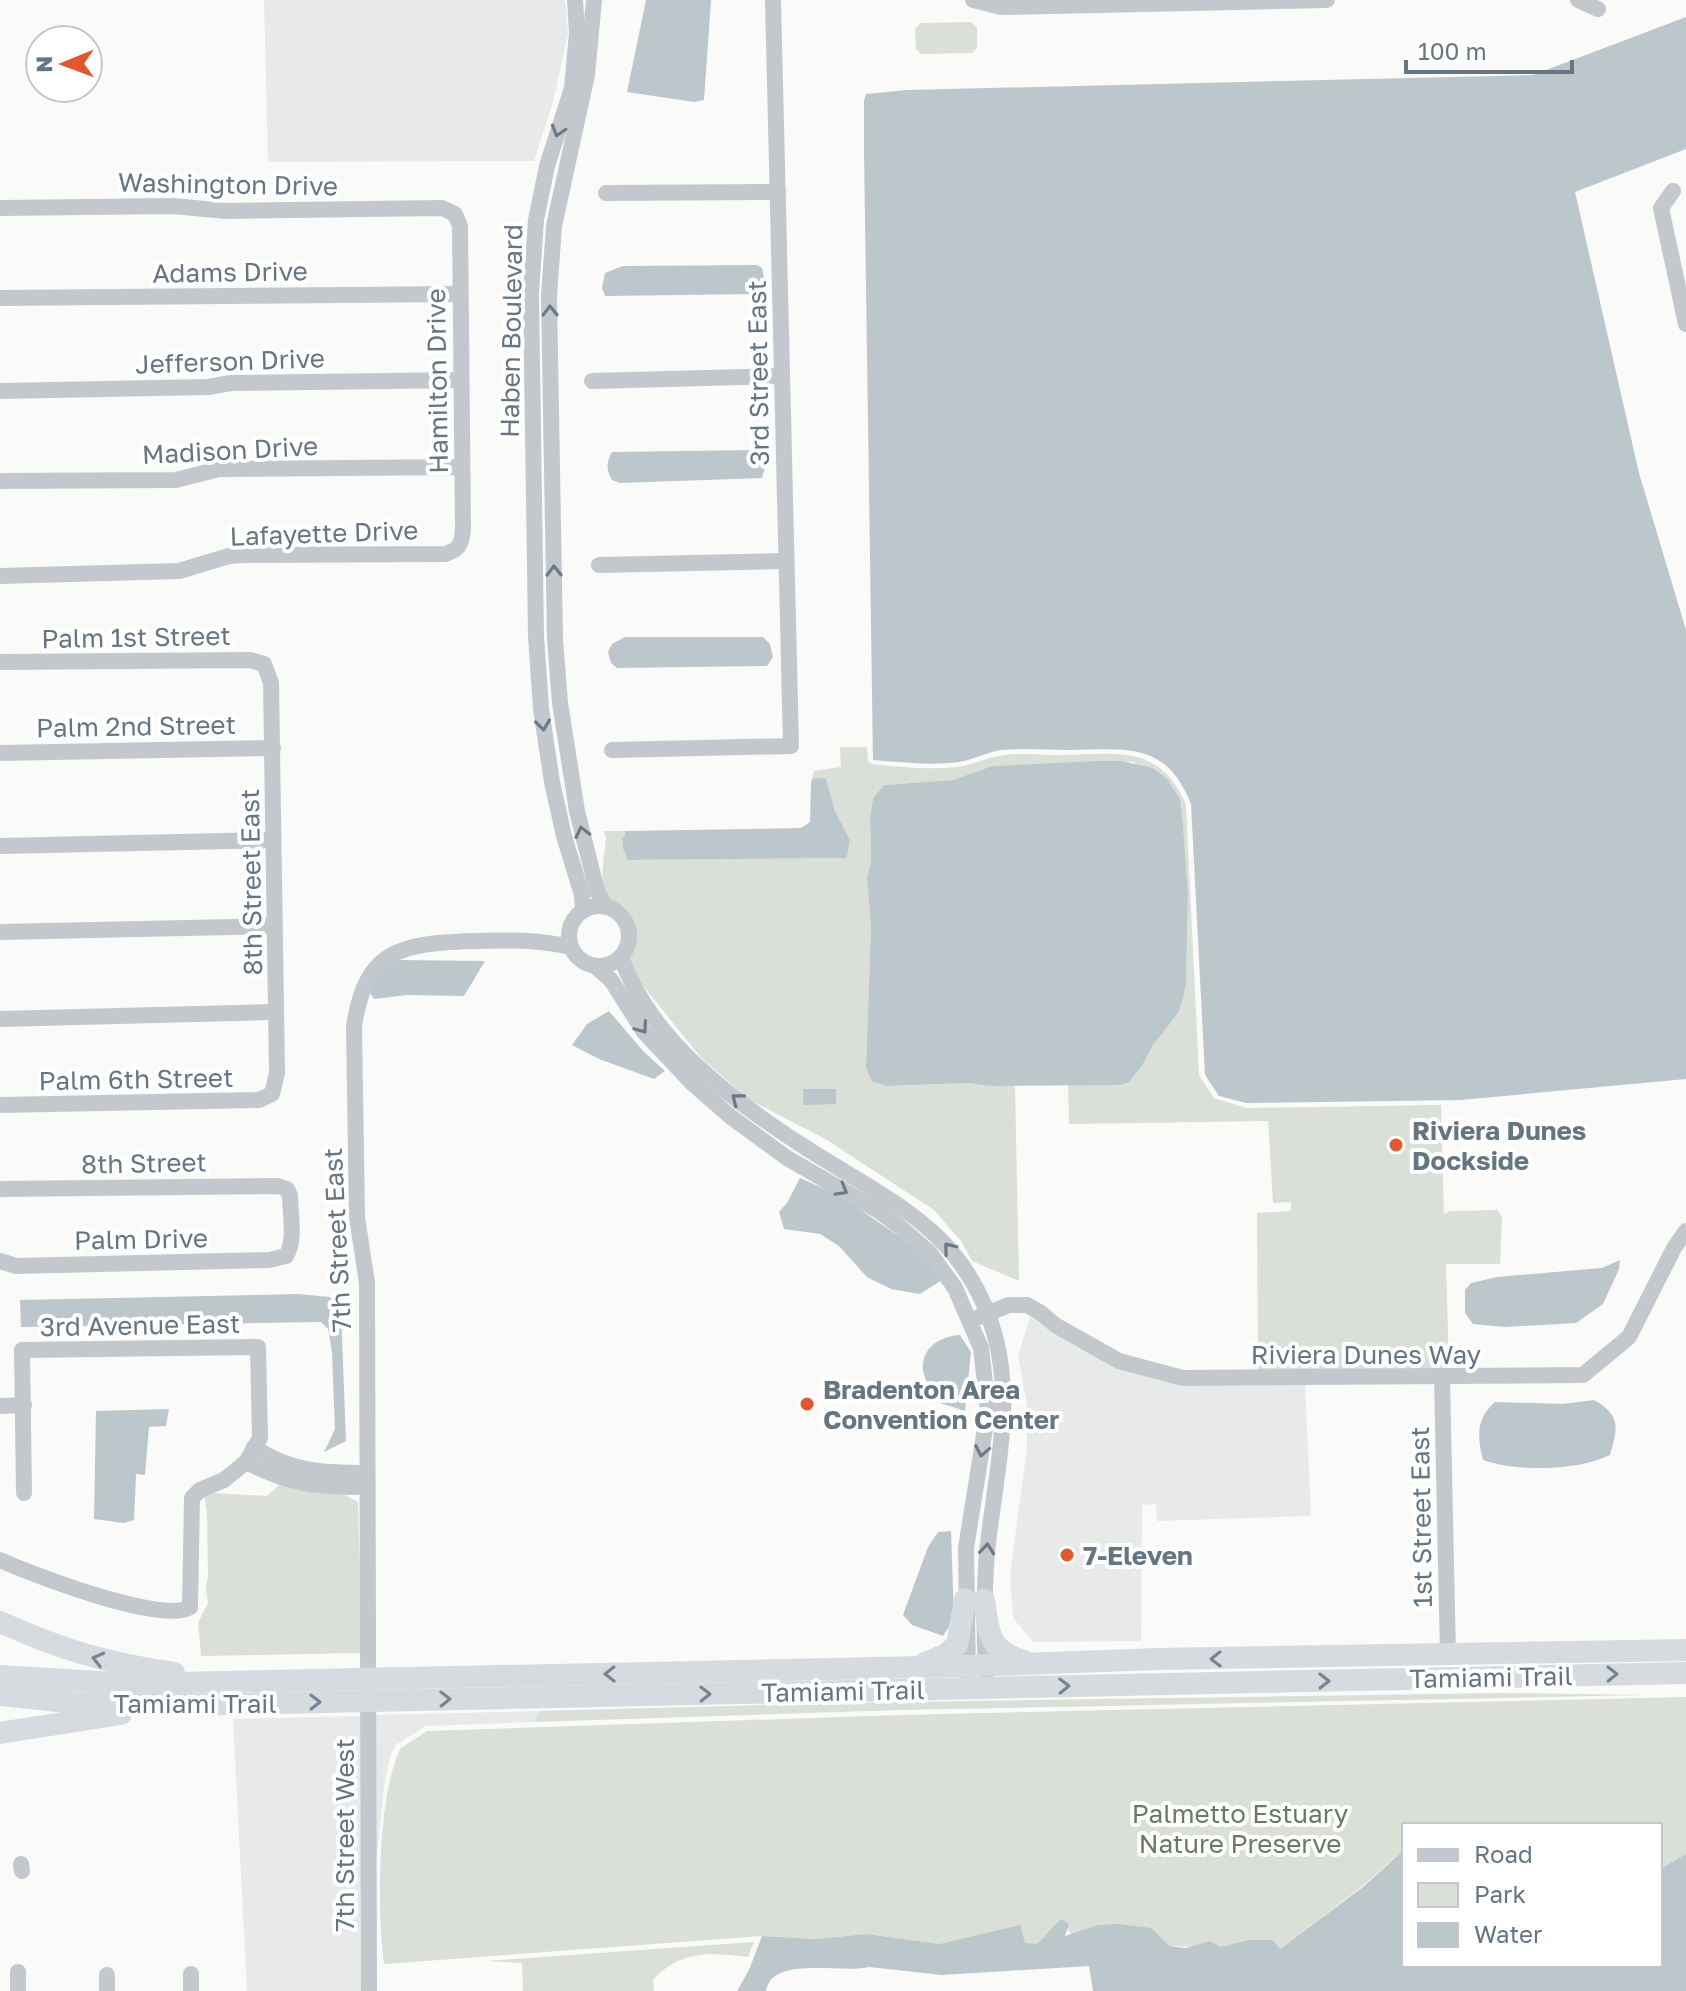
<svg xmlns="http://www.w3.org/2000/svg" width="1686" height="1991" viewBox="0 0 1686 1991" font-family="'Golos Text',sans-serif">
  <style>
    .built { fill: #e8e9e9 }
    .green { fill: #dadfd7 }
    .water { fill: #bbc7cb }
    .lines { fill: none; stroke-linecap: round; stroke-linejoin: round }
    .minor { stroke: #c3c8cc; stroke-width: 16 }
    .highway { stroke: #d6dbdf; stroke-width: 22 }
    .oneway { stroke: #6a7a87 }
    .oneway2 { stroke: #768591 }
    .poi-dot { fill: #e4572e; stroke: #fff; stroke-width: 3 }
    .labels { text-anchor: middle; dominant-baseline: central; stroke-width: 8; stroke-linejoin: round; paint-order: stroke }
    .street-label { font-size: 26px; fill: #657683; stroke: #fff }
    .poi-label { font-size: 26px; font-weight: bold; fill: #657683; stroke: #fff; text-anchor: start }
    .park-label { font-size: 26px; fill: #687a64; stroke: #fff }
  </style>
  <rect width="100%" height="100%" fill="#fafaf8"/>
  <g class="built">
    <polygon points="264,0 565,0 568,34 553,102 534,161 268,162"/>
    <polygon points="1031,1314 1115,1366 1305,1384 1311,1516 1157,1521 1156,1504 1142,1505 1141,1641 1033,1642 1013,1618 1010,1574 1027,1448 1027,1404 1018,1356"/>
    <polygon points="539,1711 535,1722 426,1726 397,1744 391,1754 385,1780 376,1864 373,1715"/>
    <polygon points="361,1716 362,1991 247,1991 233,1719"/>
  </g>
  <g class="green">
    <polygon points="971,22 977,28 977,48 972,53 921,54 916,49 915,29 921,23"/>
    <path d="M 840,747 L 867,747 L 868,761 L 871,764 C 900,767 928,770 957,767 C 972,765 985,758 999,756 C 1019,752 1041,755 1061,755 C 1117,754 1161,744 1186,805 L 1199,1075 L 1214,1098 L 1246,1108 L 1441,1105 L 1444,1214 L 1450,1211 L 1497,1210 L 1502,1217 L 1500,1264 L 1446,1264 L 1449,1370 L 1258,1372 L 1257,1213 L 1291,1211 L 1291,1202 L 1273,1203 L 1268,1121 L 1069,1124 L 1068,1084 L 1099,1085 L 1143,1064 L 1186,983 L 1188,894 L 1183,824 L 1134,762 L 1094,761 L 992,766 L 953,780 L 884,785 L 873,798 L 870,817 L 871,863 L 867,877 L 871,928 L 866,1069 L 887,1086 L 968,1083 L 1015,1085 L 1019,1281 L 972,1261 L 961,1241 L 934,1210 L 827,1140 L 750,1100 L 702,1059 L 635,976 L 628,958 C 639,941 638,918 620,907 C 613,902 609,903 606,895 C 599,880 605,853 606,837 L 604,831 L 625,831 L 625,836 L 622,839 L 623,849 L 628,860 L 847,858 L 850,840 L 835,811 L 826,779 L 812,779 L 814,771 L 841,767 Z"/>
    <polygon points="279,1485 343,1494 358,1502 362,1653 201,1656 198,1623 208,1603 206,1588 208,1577 207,1512 204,1494 214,1493 267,1496"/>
    <polygon points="1499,1693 1644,1695 901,1710 535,1722 539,1711 834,1703"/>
    <path d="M 1686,1697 L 1686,1854 L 1660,1869 L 1660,1825 L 1404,1825 L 1404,1850 L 1360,1888 L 1280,1949 L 1169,1946 L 1152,1928 L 1098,1925 L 1072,1935 L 1061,1920 L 1037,1944 L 940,1944 L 867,1934 L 815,1939 L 762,1936 L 384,1964 C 377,1913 377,1793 401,1748 L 427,1731 L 901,1715 Z"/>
    <path d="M 754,1942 L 748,1957 C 711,1953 681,1949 653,1980 L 654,1991 L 523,1991 L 522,1963 L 487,1961 Z"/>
  </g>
  <g class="water">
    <polygon points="646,0 711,0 704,100 694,102 627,92"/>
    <path d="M 1686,17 L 1686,149 L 1575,192 L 1639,473 L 1686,630 L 1686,1079 L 1461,1100 L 1246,1103 L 1219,1096 L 1205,1075 L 1191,804 C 1166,741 1127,749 1069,750 C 1047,750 1023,748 1001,750 C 987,752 973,760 959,762 C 931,766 901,762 873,760 L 864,151 L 864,101 L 866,94 L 907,90 L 1533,75 Z"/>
    <polygon points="757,265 762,268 766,288 756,294 605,296 602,288 605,273 623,266"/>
    <path d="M 756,450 L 764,456 L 765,467 L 762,478 L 620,483 L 612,480 C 606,469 606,463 612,452 Z"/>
    <polygon points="625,637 763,637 770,644 773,657 767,666 617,668 611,663 608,652 612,644"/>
    <polygon points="1094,761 1122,761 1153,768 1167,779 1180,799 1183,824 1188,894 1186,983 1183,998 1178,1013 1153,1045 1143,1064 1129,1082 1120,1085 992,1086 968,1083 887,1086 872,1081 866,1068 871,928 867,877 871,863 870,817 873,798 884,785 953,780 992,766"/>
    <polygon points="818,778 826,779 835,811 850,840 847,858 628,860 623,849 622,838 625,836 625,831 801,828 810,822 811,783 812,779"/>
    <polygon points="395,960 485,961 464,996 407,995 374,999 369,991 373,980"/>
    <polygon points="609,1011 643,1051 665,1071 654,1079 599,1059 572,1045 587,1024"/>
    <polygon points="803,1089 836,1089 836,1104 803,1105"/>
    <polygon points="800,1178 841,1196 917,1249 942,1280 920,1294 891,1289 867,1277 839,1246 820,1234 784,1229 779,1212 787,1203"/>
    <polygon points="1620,1260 1619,1269 1603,1304 1576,1323 1504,1327 1473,1324 1465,1313 1465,1290 1471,1283 1497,1277 1602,1268"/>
    <polygon points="298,1294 330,1297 341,1311 346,1441 324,1452 335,1429 332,1352 328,1329 321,1322 21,1327 20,1300"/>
    <path d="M 960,1335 L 971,1352 L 965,1411 L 934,1401 C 931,1391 925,1380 923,1370 C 921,1347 941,1336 960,1335 Z"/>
    <path d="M 1594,1400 C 1621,1415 1618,1428 1610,1455 C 1578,1471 1516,1472 1483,1460 C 1477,1437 1476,1418 1495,1402 L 1563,1404 Z"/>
    <polygon points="169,1409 166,1426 149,1427 145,1475 136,1474 134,1520 124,1523 94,1519 96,1411"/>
    <polygon points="951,1531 954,1619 943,1636 912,1625 903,1615 928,1547 938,1532"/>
    <path d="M 1404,1850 L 1404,1965 L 1660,1965 L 1660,1869 L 1686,1854 L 1686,1991 L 1093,1991 L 1089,1966 L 942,1975 L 869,1967 C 841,1974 772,1955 766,1991 L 737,1991 L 749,1970 L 762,1936 L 815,1939 L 867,1934 L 940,1944 L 1020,1925 L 1025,1943 L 1037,1944 L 1061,1919 L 1069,1924 L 1065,1936 L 1098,1925 L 1118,1924 L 1152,1928 L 1169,1946 L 1186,1948 L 1210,1941 L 1221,1947 L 1248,1940 L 1273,1940 L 1280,1949 L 1363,1887 Z"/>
  </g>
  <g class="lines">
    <g class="minor">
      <polyline points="575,0 577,33 572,88 547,166 536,220 531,293 536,636 541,709 552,782 564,836 582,895 583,911"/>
      <polyline points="594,0 587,75 554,226 549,296 555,639 560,703 577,811 597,891 605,906"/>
      <polyline points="973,0 1001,7 1327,0"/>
      <polyline points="1578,0 1598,9"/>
      <polyline points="1673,191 1661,208 1686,324"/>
      <polyline points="606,193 778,192"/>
      <path d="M 0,208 L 173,206 L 226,211 L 442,208 L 455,214 L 460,226 L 463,529 C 462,544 459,550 445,554 L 244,555 L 229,556 L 179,571 L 0,576"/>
      <polyline points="0,298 460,294"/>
      <polyline points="592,381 782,376"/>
      <polyline points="0,391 208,387 231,383 461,380"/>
      <polyline points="0,481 176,480 219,469 462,467"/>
      <polyline points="599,565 786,561"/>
      <polyline points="0,662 250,660 264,664 271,683 277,1073 272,1094 259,1100 0,1105"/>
      <polyline points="612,750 791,746 773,0"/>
      <polyline points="0,753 273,748"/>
      <polyline points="0,846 273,840"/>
      <circle cx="599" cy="936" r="30"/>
      <polyline points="0,932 275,926"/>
      <path d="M 621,957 C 650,1040 732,1100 803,1146 C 888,1201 966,1229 995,1336 C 1013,1402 997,1469 989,1535 C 983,1581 984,1628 986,1674"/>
      <polyline points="595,966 611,980 644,1032 692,1083 731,1117 787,1158 879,1211 899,1226 930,1253 955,1288 981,1348 988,1410 966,1548 968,1677"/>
      <polyline points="0,1019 276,1012"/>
      <path d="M 0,1189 L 278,1186 L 287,1189 L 290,1196 C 290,1214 296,1240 286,1256 L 269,1260 L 16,1266 L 0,1261"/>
      <polyline points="979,1317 1009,1305 1027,1305 1041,1313 1055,1325 1119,1361 1183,1378 1583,1375 1629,1337 1674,1248 1686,1231"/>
      <polyline points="1442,1378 1448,1656"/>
      <polyline points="0,1406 24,1405"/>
      <path d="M 254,1447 C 290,1472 324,1473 366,1473"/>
      <path d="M 246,1462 C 292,1485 316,1487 367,1487"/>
      <path d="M 0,1560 C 31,1574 163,1625 190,1607 L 192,1498 L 200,1490 L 224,1480 L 246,1462 L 260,1438 L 258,1347 L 22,1350 L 24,1493"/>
      <polyline points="21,1864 22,1871"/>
      <polyline points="18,1972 18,1991"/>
      <polyline points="191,1974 191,1991"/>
      <polyline points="107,1991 107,1975"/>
      <path d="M 369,1991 L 367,1283 L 357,1217 L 354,1027 C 365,948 402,944 472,941 C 510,940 534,939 571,947"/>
    </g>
    <g class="highway">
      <path d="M 984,1600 C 989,1633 988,1651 1024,1661"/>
      <path d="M 0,1622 C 62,1650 107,1663 174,1673"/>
      <polyline points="925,1663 945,1655 957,1645 965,1599"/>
      <polyline points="0,1676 132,1684 968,1666 1158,1659 1686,1650"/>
      <polyline points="0,1695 76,1703 181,1705 1686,1673"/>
      <polyline points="0,1733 121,1714"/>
    </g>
  </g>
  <defs><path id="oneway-chevron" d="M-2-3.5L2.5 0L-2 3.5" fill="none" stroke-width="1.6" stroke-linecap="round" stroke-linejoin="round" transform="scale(2)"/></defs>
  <g class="oneway">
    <use href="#oneway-chevron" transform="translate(558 131) rotate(107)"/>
    <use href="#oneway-chevron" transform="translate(550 311) rotate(-91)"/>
    <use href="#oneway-chevron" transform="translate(554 571) rotate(-91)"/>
    <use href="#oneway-chevron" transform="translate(543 725) rotate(83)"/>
    <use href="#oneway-chevron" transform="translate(582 832) rotate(-103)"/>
    <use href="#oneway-chevron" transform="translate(642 1028) rotate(55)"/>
    <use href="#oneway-chevron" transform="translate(737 1099) rotate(-142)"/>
    <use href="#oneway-chevron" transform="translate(842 1190) rotate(30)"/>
    <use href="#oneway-chevron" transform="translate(949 1248) rotate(-129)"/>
    <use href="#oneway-chevron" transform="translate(982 1451) rotate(101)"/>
    <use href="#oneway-chevron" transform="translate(987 1549) rotate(-84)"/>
  </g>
  <g class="oneway2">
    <use href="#oneway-chevron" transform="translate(98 1659) rotate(-166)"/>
    <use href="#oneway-chevron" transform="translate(1216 1659) rotate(179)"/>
    <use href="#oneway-chevron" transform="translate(610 1674) rotate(179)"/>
    <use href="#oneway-chevron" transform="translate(1612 1674) rotate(-1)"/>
    <use href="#oneway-chevron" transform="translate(1324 1681) rotate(-1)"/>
    <use href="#oneway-chevron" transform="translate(1064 1686) rotate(-1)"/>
    <use href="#oneway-chevron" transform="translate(705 1694) rotate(-1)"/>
    <use href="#oneway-chevron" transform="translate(445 1699) rotate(-1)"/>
    <use href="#oneway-chevron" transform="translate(315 1702) rotate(-1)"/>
  </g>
  <g class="poi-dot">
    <circle cx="1396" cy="1145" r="8"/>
    <circle cx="807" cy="1404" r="8"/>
    <circle cx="1067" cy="1555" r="8"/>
  </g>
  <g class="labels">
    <g class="street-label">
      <text transform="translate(228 184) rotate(1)">Washington Drive</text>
      <text transform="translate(230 272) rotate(-1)">Adams Drive</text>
      <text transform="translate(511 331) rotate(-89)">Haben Boulevard</text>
      <text transform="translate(230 361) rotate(-2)">Jefferson Drive</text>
      <text transform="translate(758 373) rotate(-91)">3rd Street East</text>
      <text transform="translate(437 381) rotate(-91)">Hamilton Drive</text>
      <text transform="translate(230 450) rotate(-3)">Madison Drive</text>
      <text transform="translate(324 533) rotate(-2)">Lafayette Drive</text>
      <text transform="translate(136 637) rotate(-1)">Palm 1st Street</text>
      <text transform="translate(136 726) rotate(-1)">Palm 2nd Street</text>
      <text transform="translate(251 882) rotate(-91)">8th Street East</text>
      <text transform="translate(136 1079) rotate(-1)">Palm 6th Street</text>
      <text transform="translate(144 1163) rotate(-1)">8th Street</text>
      <text transform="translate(141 1239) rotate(-1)">Palm Drive</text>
      <text transform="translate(337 1240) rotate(-93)">7th Street East</text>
      <text transform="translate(140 1325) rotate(-1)">3rd Avenue East</text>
      <text x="1366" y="1354">Riviera Dunes Way</text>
      <text transform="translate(1421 1517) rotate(-91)">1st Street East</text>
      <text transform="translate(1491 1677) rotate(-1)">Tamiami Trail</text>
      <text transform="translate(843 1691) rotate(-1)">Tamiami Trail</text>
      <text x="195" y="1703">Tamiami Trail</text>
      <text transform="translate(344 1835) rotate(-90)">7th Street West</text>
    </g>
    <g class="poi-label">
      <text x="1412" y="1130">Riviera Dunes<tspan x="1412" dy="30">Dockside</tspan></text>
      <text x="823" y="1389">Bradenton Area<tspan x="823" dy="30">Convention Center</tspan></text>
      <text x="1083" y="1555">7-Eleven</text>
    </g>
    <g class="park-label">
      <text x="1240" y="1813">Palmetto Estuary<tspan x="1240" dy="30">Nature Preserve</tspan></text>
    </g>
  </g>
  <rect x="1402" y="1823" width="260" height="144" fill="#ffffff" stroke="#c1c8cd" stroke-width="2"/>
  <rect x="1418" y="1849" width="40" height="12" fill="#c3c8cc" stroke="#c1c8cd" stroke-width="2"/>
  <text x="1474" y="1863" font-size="24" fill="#657683">Road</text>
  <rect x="1418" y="1883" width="40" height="24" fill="#dadfd7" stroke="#c1c8cd" stroke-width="2"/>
  <text x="1474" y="1903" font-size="24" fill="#657683">Park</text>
  <rect x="1418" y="1923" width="40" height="24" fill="#bbc7cb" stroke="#c1c8cd" stroke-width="2"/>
  <text x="1474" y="1943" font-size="24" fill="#657683">Water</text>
  <g transform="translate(64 64) rotate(269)"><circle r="38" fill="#ffffff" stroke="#c1c8cd" stroke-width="2"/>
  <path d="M0-6L14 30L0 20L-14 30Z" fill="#e4572e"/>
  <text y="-12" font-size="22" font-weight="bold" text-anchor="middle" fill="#657683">N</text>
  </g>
  <path d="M1406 60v12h166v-12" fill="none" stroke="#657683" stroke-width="4"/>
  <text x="1418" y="60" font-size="24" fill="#657683" stroke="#ffffff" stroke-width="6" paint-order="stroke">100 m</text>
</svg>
